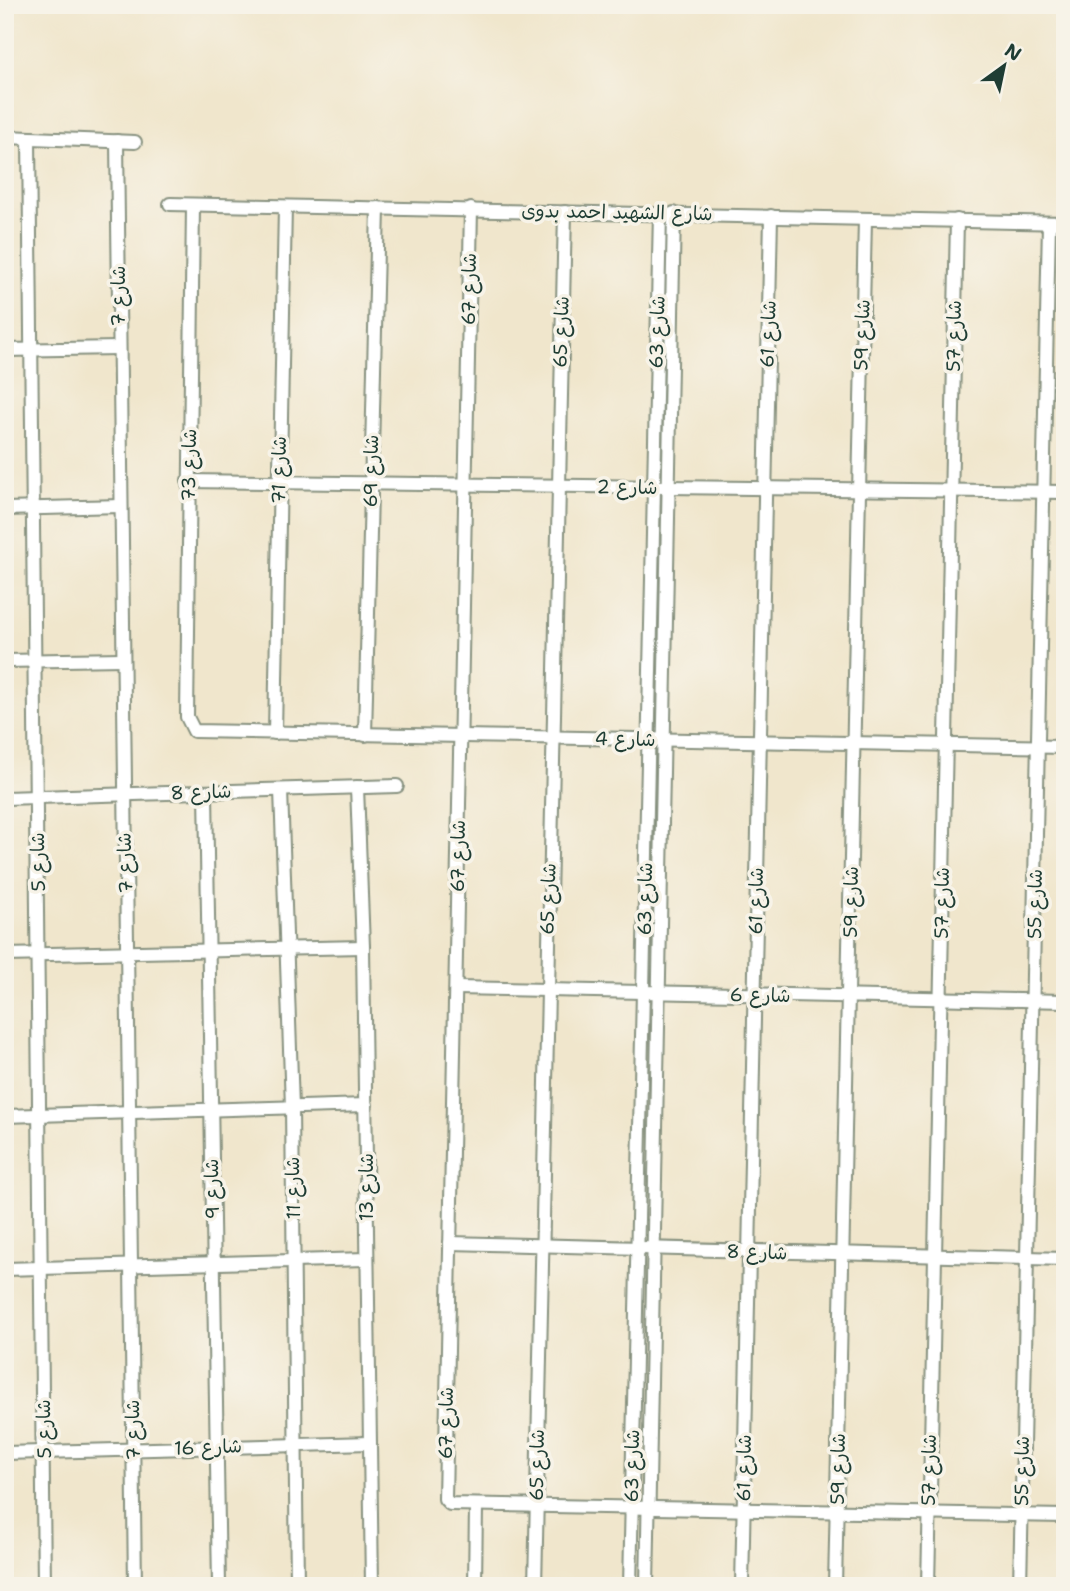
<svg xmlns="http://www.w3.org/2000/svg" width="1070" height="1591" viewBox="0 0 1070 1591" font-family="'Shantell Sans','Playpen Sans Arabic',sans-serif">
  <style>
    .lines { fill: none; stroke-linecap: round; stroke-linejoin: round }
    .minor-casing { stroke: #889280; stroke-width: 16 }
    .minor { stroke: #fff; stroke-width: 12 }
    .labels { text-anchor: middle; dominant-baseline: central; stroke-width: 7; stroke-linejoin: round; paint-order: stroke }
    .street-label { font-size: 19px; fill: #1f3d34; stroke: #f7f3e8 }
  </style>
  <rect width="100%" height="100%" fill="#f7f3e8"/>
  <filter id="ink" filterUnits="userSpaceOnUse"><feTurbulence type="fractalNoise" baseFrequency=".0143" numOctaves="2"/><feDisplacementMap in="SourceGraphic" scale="14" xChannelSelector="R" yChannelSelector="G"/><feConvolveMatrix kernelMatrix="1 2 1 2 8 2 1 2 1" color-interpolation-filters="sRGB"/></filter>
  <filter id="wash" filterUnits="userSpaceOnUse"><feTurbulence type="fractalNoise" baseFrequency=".00686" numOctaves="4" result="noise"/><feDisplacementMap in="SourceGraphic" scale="28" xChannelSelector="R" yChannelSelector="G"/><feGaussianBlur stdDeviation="1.57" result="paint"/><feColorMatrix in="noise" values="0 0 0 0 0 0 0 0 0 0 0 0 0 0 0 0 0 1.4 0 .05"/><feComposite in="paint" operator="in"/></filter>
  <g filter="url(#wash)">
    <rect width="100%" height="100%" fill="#f0e6cc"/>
  </g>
  <g filter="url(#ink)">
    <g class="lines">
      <g class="minor-casing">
        <g id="minor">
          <polyline points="5,137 135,142"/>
          <polyline points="29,138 44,1586"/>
          <polyline points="117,141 135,1586"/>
          <polyline points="170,204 1065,223"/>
          <polyline points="193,205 187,717 194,731 1065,747"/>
          <polyline points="471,209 445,1499 450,1504 1065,1516"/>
          <polyline points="5,350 118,348"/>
          <polyline points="188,481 1065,492"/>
          <polyline points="5,509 121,506"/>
          <polyline points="5,661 122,659"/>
          <polyline points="275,733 285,207"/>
          <polyline points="365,735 378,208"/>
          <polyline points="357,787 363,947 372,1586"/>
          <polyline points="281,790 292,1107 297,1586"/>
          <polyline points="206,792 219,1586"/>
          <polyline points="5,798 397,786"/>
          <polyline points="5,955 363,947"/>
          <polyline points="456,988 1065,1001"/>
          <polyline points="5,1116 366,1105"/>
          <polyline points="450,1243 1065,1259"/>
          <polyline points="5,1269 367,1259"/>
          <polyline points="5,1453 370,1443"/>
          <polyline points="475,1586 476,1505"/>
          <polyline points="535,1586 565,212"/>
          <polyline points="630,1586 660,213"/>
          <polyline points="647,1586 674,213"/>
          <polyline points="742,1586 771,216"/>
          <polyline points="835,1586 865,219"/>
          <polyline points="928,1586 957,220"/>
          <polyline points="1020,1586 1049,223"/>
        </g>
      </g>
      <use href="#minor" class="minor"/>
    </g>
  </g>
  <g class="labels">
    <g class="street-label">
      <text transform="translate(617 212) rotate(1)">شارع الشهيد احمد بدوى</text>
      <text transform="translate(469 289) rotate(-89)">شارع 67</text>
      <text transform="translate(118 296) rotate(-90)">شارع 7</text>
      <text transform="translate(561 332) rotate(-88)">شارع 65</text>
      <text transform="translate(657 332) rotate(-88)">شارع 63</text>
      <text transform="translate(768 334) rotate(-88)">شارع 61</text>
      <text transform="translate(862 335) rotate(-88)">شارع 59</text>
      <text transform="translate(954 336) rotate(-89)">شارع 57</text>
      <text transform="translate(189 465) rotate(-89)">شارع 73</text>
      <text transform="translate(279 470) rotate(-89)">شارع 71</text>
      <text transform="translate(371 471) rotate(-89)">شارع 69</text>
      <text transform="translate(627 487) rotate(1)">شارع 2</text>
      <text transform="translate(625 739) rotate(1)">شارع 4</text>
      <text transform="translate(201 792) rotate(-2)">شارع 8</text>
      <text transform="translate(458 856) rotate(-89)">شارع 67</text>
      <text transform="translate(38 862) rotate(-91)">شارع 5</text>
      <text transform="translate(125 863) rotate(-92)">شارع 7</text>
      <text transform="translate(548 899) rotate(-88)">شارع 65</text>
      <text transform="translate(645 899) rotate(-89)">شارع 63</text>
      <text transform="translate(756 901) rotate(-89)">شارع 61</text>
      <text transform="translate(851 902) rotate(-89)">شارع 59</text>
      <text transform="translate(942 903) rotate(-89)">شارع 57</text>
      <text transform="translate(1035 904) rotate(-89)">شارع 55</text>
      <text transform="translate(760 995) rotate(1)">شارع 6</text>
      <text transform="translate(366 1187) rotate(-90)">شارع 13</text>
      <text transform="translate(293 1188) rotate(-91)">شارع 11</text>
      <text transform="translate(212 1189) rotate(-91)">شارع 9</text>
      <text transform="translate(757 1252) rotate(2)">شارع 8</text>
      <text transform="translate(446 1423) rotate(-89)">شارع 67</text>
      <text transform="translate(44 1429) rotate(-91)">شارع 5</text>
      <text transform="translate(133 1430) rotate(-91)">شارع 7</text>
      <text transform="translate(208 1447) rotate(-2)">شارع 16</text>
      <text transform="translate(537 1465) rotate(-89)">شارع 65</text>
      <text transform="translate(632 1466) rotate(-89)">شارع 63</text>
      <text transform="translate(744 1468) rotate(-89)">شارع 61</text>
      <text transform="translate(838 1469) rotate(-89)">شارع 59</text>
      <text transform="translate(929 1470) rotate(-89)">شارع 57</text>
      <text transform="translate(1022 1471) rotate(-89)">شارع 55</text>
    </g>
  </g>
  <rect width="1070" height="1591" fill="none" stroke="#f7f3e8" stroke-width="28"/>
  <g transform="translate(1004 66) rotate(33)" stroke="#f7f3e8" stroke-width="5" paint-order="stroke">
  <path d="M0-5L12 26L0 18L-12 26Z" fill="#1f3d34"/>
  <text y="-10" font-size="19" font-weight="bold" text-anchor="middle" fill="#1f3d34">N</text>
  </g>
</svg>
